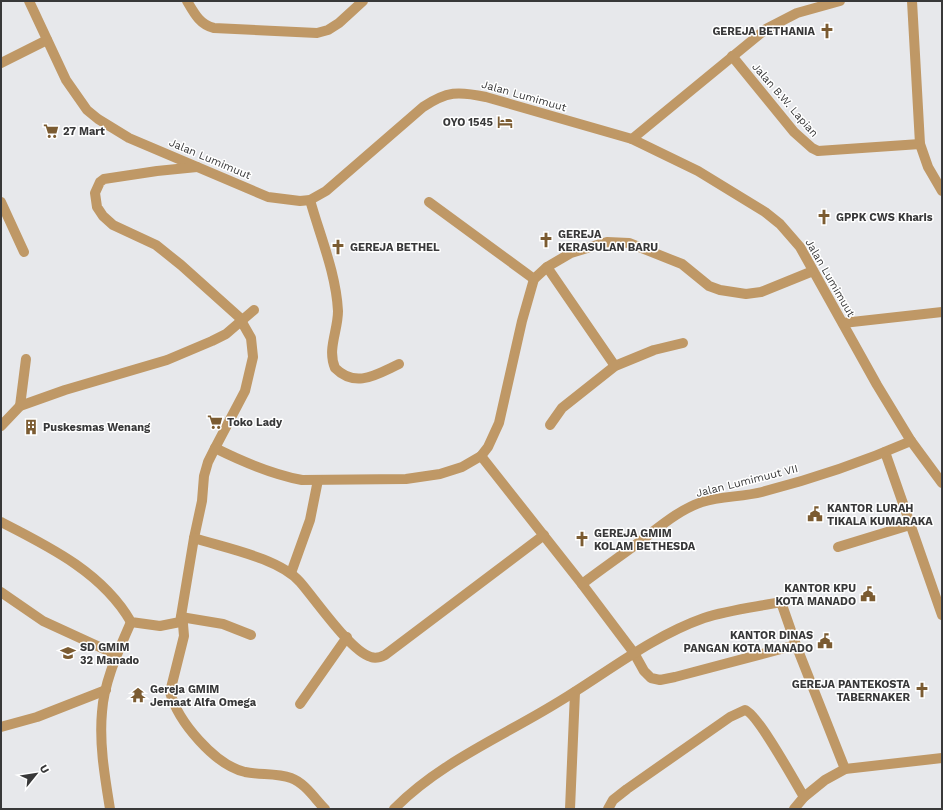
<svg xmlns="http://www.w3.org/2000/svg" width="943" height="810" viewBox="0 0 943 810" font-family="'Work Sans',sans-serif">
  <style>
    .lines { fill: none; stroke-linecap: round; stroke-linejoin: round }
    .minor { stroke: #bf9866; stroke-width: 10 }
    .labels { text-anchor: middle; dominant-baseline: central; stroke-width: 3; stroke-linejoin: round; paint-order: stroke }
    .poi-label { font-size: 11px; font-weight: bold; fill: #383839; stroke: #fff; text-anchor: start }
    .street-label { font-size: 11px; fill: #383839; stroke: #fff }
  </style>
  <rect width="100%" height="100%" fill="#e7e8eb"/>
  <g class="lines">
    <g class="minor">
      <path d="M 29,1 L 66,80 L 87,110 L 98,119 L 129,138 L 268,197 L 300,201 L 310,200 L 326,191 L 423,107 C 447,91 458,91 486,97 L 632,139 L 698,171 L 765,212 L 780,224 L 800,247 L 877,385 L 911,441 L 942,483"/>
      <path d="M 187,1 C 194,13 200,25 214,28 L 317,33 L 328,30 L 339,23 L 363,1"/>
      <polyline points="912,1 920,144 928,167 942,191"/>
      <polyline points="732,56 794,132 812,148 818,151 920,144"/>
      <polyline points="1,63 47,40"/>
      <polyline points="632,139 766,29 797,13 840,1"/>
      <path d="M 197,167 L 157,171 L 104,179 L 100,182 L 95,193 L 97,207 L 103,216 L 113,225 L 156,245 L 181,265 L 239,317 L 251,338 L 253,357 L 245,391 L 215,448 C 243,462 271,474 302,480 L 406,479 L 440,474 L 462,467 L 481,456 L 488,447 L 499,423 L 522,321 L 534,279 L 547,267 L 571,253 L 607,242 L 629,243 L 682,264 L 709,286 L 720,290 L 746,294 L 761,292 L 813,271"/>
      <path d="M 310,200 C 320,236 336,273 338,311 C 338,331 327,349 335,368 C 356,389 377,374 399,364"/>
      <polyline points="1,202 24,252"/>
      <polyline points="429,202 534,279"/>
      <polyline points="547,267 615,366"/>
      <polyline points="843,323 942,312"/>
      <polyline points="20,406 26,359"/>
      <polyline points="550,425 562,408 615,366 654,350 683,343"/>
      <polyline points="1,426 20,406 65,390 167,360 212,341 226,334 254,310"/>
      <polyline points="885,452 942,615"/>
      <polyline points="481,456 582,584 634,653 644,671 651,678 660,680 675,677 796,645"/>
      <path d="M 1,522 C 50,547 103,573 131,622 L 160,626 L 180,622 L 194,538 L 202,501 L 204,476 L 208,462 L 215,448"/>
      <path d="M 194,538 C 225,548 279,558 300,582 C 315,599 351,652 371,657 C 376,659 381,657 385,655 L 544,535"/>
      <polyline points="838,547 910,525"/>
      <polyline points="291,573 310,520 318,480"/>
      <path d="M 582,584 C 603,568 625,553 646,537 C 663,524 681,509 702,502 C 721,496 742,497 762,492 C 812,479 863,462 911,441"/>
      <polyline points="1,592 43,621 117,655"/>
      <polyline points="181,617 223,624 251,635"/>
      <path d="M 180,622 L 183,624 L 184,636 L 170,692 C 178,722 215,765 245,772 C 260,775 277,773 291,778 C 305,783 315,799 325,809"/>
      <polyline points="300,704 347,637"/>
      <polyline points="1,727 37,717 106,690"/>
      <path d="M 110,809 C 105,778 99,744 102,712 C 104,681 119,650 131,622"/>
      <path d="M 394,809 C 439,763 501,737 555,704 C 604,675 650,637 704,618 C 728,610 756,607 781,602 L 796,645 L 845,769"/>
      <polyline points="570,809 575,692"/>
      <path d="M 608,809 L 613,800 L 627,789 L 730,717 L 745,710 C 757,713 795,782 804,797"/>
      <polyline points="794,809 804,797 825,780 845,769 942,758"/>
    </g>
  </g>
  <defs>
    <g id="church-bare" transform="scale(1.2)"><path d="M-1.2-6h2.4v3.5h3.3v2.4h-3.3V6h-2.4V-.1h-3.3v-2.4h3.3Z" fill="#7b5b31" stroke="#fff" stroke-width="2.5" paint-order="stroke"/></g>
    <g id="hotel-bare" transform="scale(1.2)"><path d="M-6-4.5h1.5V1H6V5H4.5V3h-9V5H-6ZM-4 0a1.8 1.8 0 1 1 3.6 0ZM.5 0V-2.5h3Q6-2.5 6 0Z" fill="#7b5b31" stroke="#fff" stroke-width="2.5" paint-order="stroke"/></g>
    <g id="supermarket-bare" transform="scale(1.2)"><path d="M-6-5.5h2.5l.6 2H6L4.5 2H-2.5L-4.4-4H-6ZM-1.5 3.2a1.3 1.3 0 1 0 .1 0ZM3 3.2a1.3 1.3 0 1 0 .1 0Z" fill="#7b5b31" stroke="#fff" stroke-width="2.5" paint-order="stroke"/></g>
    <g id="building-bare" transform="scale(1.2)"><path d="M-4-6H4V6H1V3H-1V6H-4ZM-2.5-4.3h1.7v1.8h-1.7ZM.8-4.3h1.7v1.8H.8ZM-2.5-1h1.7V.8h-1.7ZM.8-1h1.7V.8H.8Z" fill="#7b5b31" stroke="#fff" stroke-width="2.5" paint-order="stroke"/></g>
    <g id="civic-bare" transform="scale(1.2)"><path d="M-.6-6.5H3V-4.5H.6V-3L4-1V1h2V6H-6V1h2V-1L-.6-3ZM-1.2 2.5V6h2.4V2.5Z" fill="#7b5b31" stroke="#fff" stroke-width="2.5" paint-order="stroke"/></g>
    <g id="school-bare" transform="scale(1.2)"><path d="M0-5L7-2L0 1L-7-2ZM-4 1L0 2.5L4 1V4Q0 6-4 4Z" fill="#7b5b31" stroke="#fff" stroke-width="2.5" paint-order="stroke"/></g>
    <g id="temple-bare" transform="scale(1.2)"><path d="M0-6L5-2H3V0L6.5 2.5H4V6H1.5V3h-3V6H-4V2.5H-6.5L-3 0V-2H-5Z" fill="#7b5b31" stroke="#fff" stroke-width="2.5" paint-order="stroke"/></g>
  </defs>
  <g fill-rule="evenodd">
    <use href="#church-bare" x="827" y="31"/>
    <use href="#hotel-bare" x="505" y="122"/>
    <use href="#supermarket-bare" x="51" y="131"/>
    <use href="#church-bare" x="824" y="217"/>
    <use href="#church-bare" x="546" y="240"/>
    <use href="#church-bare" x="338" y="247"/>
    <use href="#supermarket-bare" x="215" y="422"/>
    <use href="#building-bare" x="31" y="427"/>
    <use href="#civic-bare" x="815" y="514"/>
    <use href="#church-bare" x="582" y="539"/>
    <use href="#civic-bare" x="868" y="594"/>
    <use href="#civic-bare" x="825" y="641"/>
    <use href="#school-bare" x="68" y="653"/>
    <use href="#church-bare" x="922" y="690"/>
    <use href="#temple-bare" x="138" y="695"/>
  </g>
  <g class="labels">
    <g class="poi-label">
      <text x="815" y="31" text-anchor="end">GEREJA BETHANIA</text>
      <text x="493" y="122" text-anchor="end">OYO 1545</text>
      <text x="63" y="131">27 Mart</text>
      <text x="836" y="217">GPPK CWS Kharis</text>
      <text x="558" y="234">GEREJA<tspan x="558" dy="13">KERASULAN BARU</tspan></text>
      <text x="350" y="247">GEREJA BETHEL</text>
      <text x="227" y="422">Toko Lady</text>
      <text x="43" y="427">Puskesmas Wenang</text>
      <text x="827" y="508">KANTOR LURAH<tspan x="827" dy="13">TIKALA KUMARAKA</tspan></text>
      <text x="594" y="533">GEREJA GMIM<tspan x="594" dy="13">KOLAM BETHESDA</tspan></text>
      <text x="856" y="588" text-anchor="end">KANTOR KPU<tspan x="856" dy="13">KOTA MANADO</tspan></text>
      <text x="813" y="635" text-anchor="end">KANTOR DINAS<tspan x="813" dy="13">PANGAN KOTA MANADO</tspan></text>
      <text x="80" y="647">SD GMIM<tspan x="80" dy="13">32 Manado</tspan></text>
      <text x="910" y="684" text-anchor="end">GEREJA PANTEKOSTA<tspan x="910" dy="13">TABERNAKER</tspan></text>
      <text x="150" y="689">Gereja GMIM<tspan x="150" dy="13">Jemaat Alfa Omega</tspan></text>
    </g>
    <g class="street-label">
      <text transform="translate(524 96) rotate(16)">Jalan Lumimuut</text>
      <text transform="translate(785 100) rotate(49)">Jalan B.W. Lapian</text>
      <text transform="translate(210 159) rotate(23)">Jalan Lumimuut</text>
      <text transform="translate(830 278) rotate(60)">Jalan Lumimuut</text>
      <text transform="translate(747 481) rotate(-14)">Jalan Lumimuut VII</text>
    </g>
  </g>
  <rect width="943" height="810" fill="none" stroke="#383839" stroke-width="4"/>
  <g transform="translate(36 774) rotate(60)" stroke="#ffffff" stroke-width="3" paint-order="stroke">
  <path d="M0-3L7 15L0 10L-7 15Z" fill="#383839"/>
  <text y="-6" font-size="11" font-weight="bold" text-anchor="middle" fill="#383839">U</text>
  </g>
</svg>
